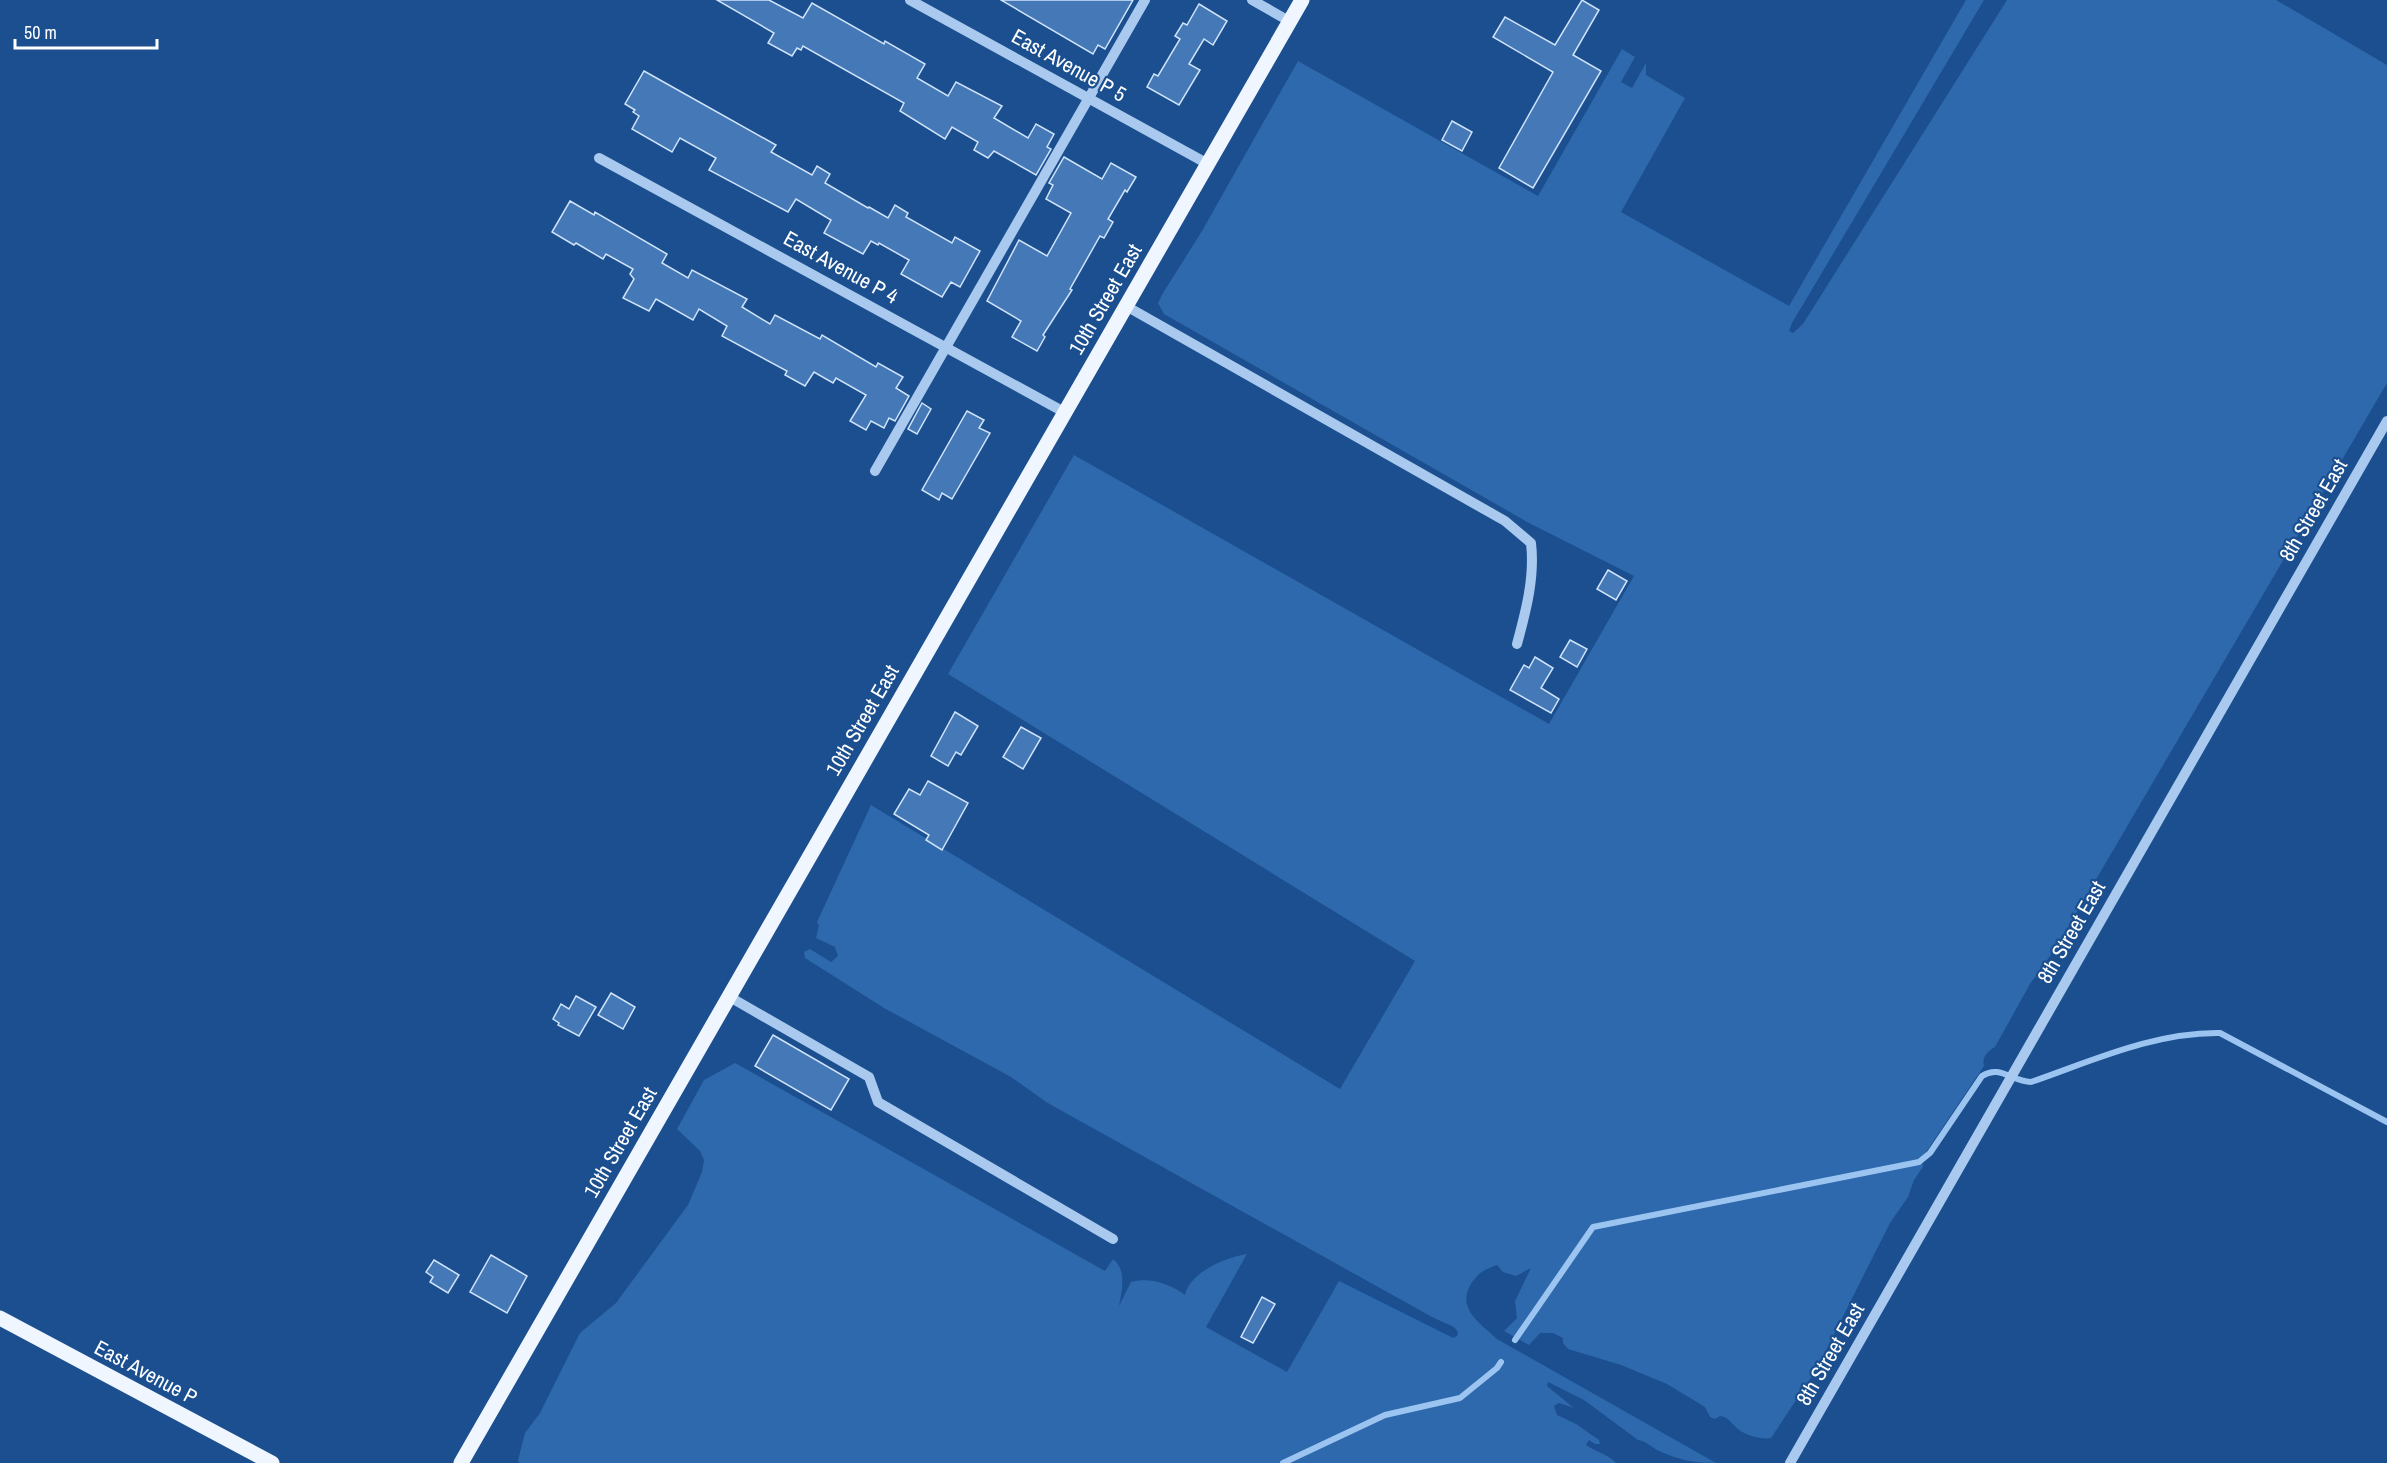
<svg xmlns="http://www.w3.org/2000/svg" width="2387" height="1463" viewBox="0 0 2387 1463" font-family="'Archivo Narrow',sans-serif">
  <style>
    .green { fill: #2e69ad }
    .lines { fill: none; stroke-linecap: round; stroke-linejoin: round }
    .stream { stroke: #9cc4f0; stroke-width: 6 }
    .building { fill: #4478b7; stroke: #cfe3fa; stroke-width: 1.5 }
    .minor { stroke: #a9c9ee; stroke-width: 10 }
    .major { stroke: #f0f6ff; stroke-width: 15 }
    .labels { text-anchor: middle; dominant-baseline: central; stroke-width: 4.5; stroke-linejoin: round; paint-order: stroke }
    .street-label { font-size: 21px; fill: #fff; stroke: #1b4f8f }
  </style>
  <rect width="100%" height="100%" fill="#1b4f8f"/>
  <path class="green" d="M 1966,0 L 1984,0 L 1792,323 L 1789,331 L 1793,333 L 1803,324 L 2007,0 L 2276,0 L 2387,65 L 2387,383 L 2057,946 L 2030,984 L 1995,1047 C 1987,1052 1982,1056 1984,1066 L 1922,1158 L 1923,1167 L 1914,1180 L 1908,1197 L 1890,1223 L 1816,1370 L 1771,1438 C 1761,1440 1742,1435 1735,1426 C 1729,1421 1728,1417 1720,1416 L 1715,1419 L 1710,1417 L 1705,1407 L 1667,1384 L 1621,1365 L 1568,1349 L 1563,1343 L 1563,1338 L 1553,1333 L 1540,1333 L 1529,1345 L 1504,1331 L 1517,1318 L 1515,1301 L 1531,1268 L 1516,1276 L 1503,1272 L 1497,1265 C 1485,1269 1478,1273 1471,1284 C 1456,1308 1480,1323 1497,1339 L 1716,1463 C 1693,1463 1680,1460 1659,1451 C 1651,1447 1646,1441 1638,1440 L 1584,1400 L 1548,1382 L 1547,1386 L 1574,1408 L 1559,1403 L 1554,1406 L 1557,1415 L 1576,1424 L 1599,1440 L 1600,1444 L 1595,1444 L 1589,1440 L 1586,1445 C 1596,1452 1608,1454 1616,1463 L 519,1463 L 518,1460 L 525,1433 L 540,1413 L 580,1333 L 616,1303 L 688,1205 L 702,1172 L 704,1160 L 700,1151 L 677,1129 L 704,1080 L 735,1063 L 1105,1271 L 1113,1259 C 1127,1270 1122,1290 1119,1306 L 1131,1282 C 1150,1277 1170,1284 1185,1295 C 1190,1272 1226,1257 1247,1254 L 1206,1327 L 1287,1372 L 1339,1281 L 1453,1338 L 1457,1336 L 1458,1332 L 1454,1327 L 1432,1317 L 1046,1102 L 1011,1077 L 884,1008 L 805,958 L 804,952 L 810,949 L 831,962 L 838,956 L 835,947 L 816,938 L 819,925 L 817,922 L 871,805 L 1340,1089 L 1415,961 L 948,674 L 1074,455 L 1549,724 L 1634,576 L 1529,523 L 1164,314 L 1158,303 L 1163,293 L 1202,231 L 1298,61 L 1538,196 L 1622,49 L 1635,57 L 1621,82 L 1632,88 L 1646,63 L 1646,75 L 1685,98 L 1621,212 L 1789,306 Z"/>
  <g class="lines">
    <g class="stream">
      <path d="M 1515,1340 L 1593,1227 L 1919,1162 L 1930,1153 L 1982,1076 C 2000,1064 2012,1082 2031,1082 C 2092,1061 2154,1032 2220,1033 L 2387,1122"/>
      <polyline points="1283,1463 1385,1415 1460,1398 1497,1368 1501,1362"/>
    </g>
  </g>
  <g class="building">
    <polygon points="717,0 769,0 803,18 812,3 884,44 885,41 925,64 917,78 948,96 956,82 1002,106 994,118 1028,138 1036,124 1054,134 1047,147 1051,149 1036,175 994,151 988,158 974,150 978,142 952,127 945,139 900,111 904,103 803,46 801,50 797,48 792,56 768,43 774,33"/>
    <polygon points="1001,0 1133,0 1105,49 1098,45 1093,54"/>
    <polygon points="1582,0 1599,10 1573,55 1601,71 1533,188 1499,168 1553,72 1493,37 1505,17 1555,45"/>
    <polygon points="1199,4 1227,21 1213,45 1204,39 1189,64 1200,70 1179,105 1147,87 1154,74 1158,76 1180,39 1175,36 1183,23 1187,25"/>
    <polygon points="644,71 776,145 771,152 812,175 817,166 830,174 825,183 868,208 869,207 888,218 895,205 908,213 906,217 952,243 955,237 980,251 960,287 951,282 942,297 901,274 909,260 879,243 878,245 871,241 863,254 824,233 831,220 796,199 788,212 709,170 716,158 680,138 672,152 632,129 639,116 633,112 635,110 625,104"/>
    <polygon points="1452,121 1472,132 1462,151 1442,140"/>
    <polygon points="1064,157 1102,179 1111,163 1136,177 1127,192 1125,190 1108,219 1113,222 1104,238 1100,236 1070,289 1072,290 1043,335 1045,337 1037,351 1012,337 1021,321 987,301 1019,240 1047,256 1071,213 1046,199 1053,185 1049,183"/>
    <polygon points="570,201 594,215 595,212 667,254 662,263 688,278 692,270 747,299 742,307 770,324 775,315 820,339 822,335 876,367 878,363 903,377 896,388 909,396 895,421 889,418 884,428 871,421 866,430 850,421 866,395 836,378 833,383 814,372 805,386 785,375 787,371 722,336 727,326 699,309 693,320 656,299 649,311 623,298 634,279 630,274 633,269 606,254 603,259 576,243 574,245 552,232"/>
    <polygon points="922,403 931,409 917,434 908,429"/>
    <polygon points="967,411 984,420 979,428 990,433 952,499 942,493 939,500 922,490"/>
    <polygon points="1608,570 1627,581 1616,600 1597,589"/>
    <polygon points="1570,640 1587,649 1577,667 1560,657"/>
    <polygon points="1535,657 1553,668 1541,688 1559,699 1551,713 1510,690 1524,665 1529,668"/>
    <polygon points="955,712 978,726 961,755 956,752 948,766 931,756"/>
    <polygon points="1021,727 1041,738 1023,769 1003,757"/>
    <polygon points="928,781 968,803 942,850 926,840 929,835 894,814 909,789 920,795"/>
    <polygon points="611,993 635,1007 623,1029 598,1015"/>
    <polygon points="576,996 596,1007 579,1036 558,1025 559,1023 553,1019 561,1004 569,1009"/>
    <polygon points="773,1035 849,1079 831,1110 755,1066"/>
    <polygon points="491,1255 527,1276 507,1313 470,1292"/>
    <polygon points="434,1260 459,1275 448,1293 430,1282 433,1277 426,1272"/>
    <polygon points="1262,1297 1275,1304 1253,1343 1241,1337"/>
  </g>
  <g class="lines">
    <g class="minor">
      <polyline points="910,0 1208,164"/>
      <polyline points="1252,0 1289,21"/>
      <polyline points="599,158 1064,412"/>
      <path d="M 1126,306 L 1505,521 L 1531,543 C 1535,577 1526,611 1517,644"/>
      <polyline points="875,471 1145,0"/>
      <polyline points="728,996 869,1077 878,1102 1113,1239"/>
      <polyline points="1790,1463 2387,421"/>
    </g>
    <g class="major">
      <polyline points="0,1318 272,1463"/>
      <polyline points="461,1463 1302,0"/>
    </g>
  </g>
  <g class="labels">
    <g class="street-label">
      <text transform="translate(1069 65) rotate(29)">East Avenue P 5</text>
      <text transform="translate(841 267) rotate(29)">East Avenue P 4</text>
      <text transform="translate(1105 299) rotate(-60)">10th Street East</text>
      <text transform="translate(2313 510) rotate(-60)">8th Street East</text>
      <text transform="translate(862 720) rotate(-60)">10th Street East</text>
      <text transform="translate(2071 932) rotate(-60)">8th Street East</text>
      <text transform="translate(620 1142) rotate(-60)">10th Street East</text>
      <text transform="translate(1830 1354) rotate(-60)">8th Street East</text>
      <text transform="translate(146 1372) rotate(28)">East Avenue P</text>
    </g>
  </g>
  <path d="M15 39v9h142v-9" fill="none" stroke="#ffffff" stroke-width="3"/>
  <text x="24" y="39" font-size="18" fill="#ffffff" stroke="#1b4f8f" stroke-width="4.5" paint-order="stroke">50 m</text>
</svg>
